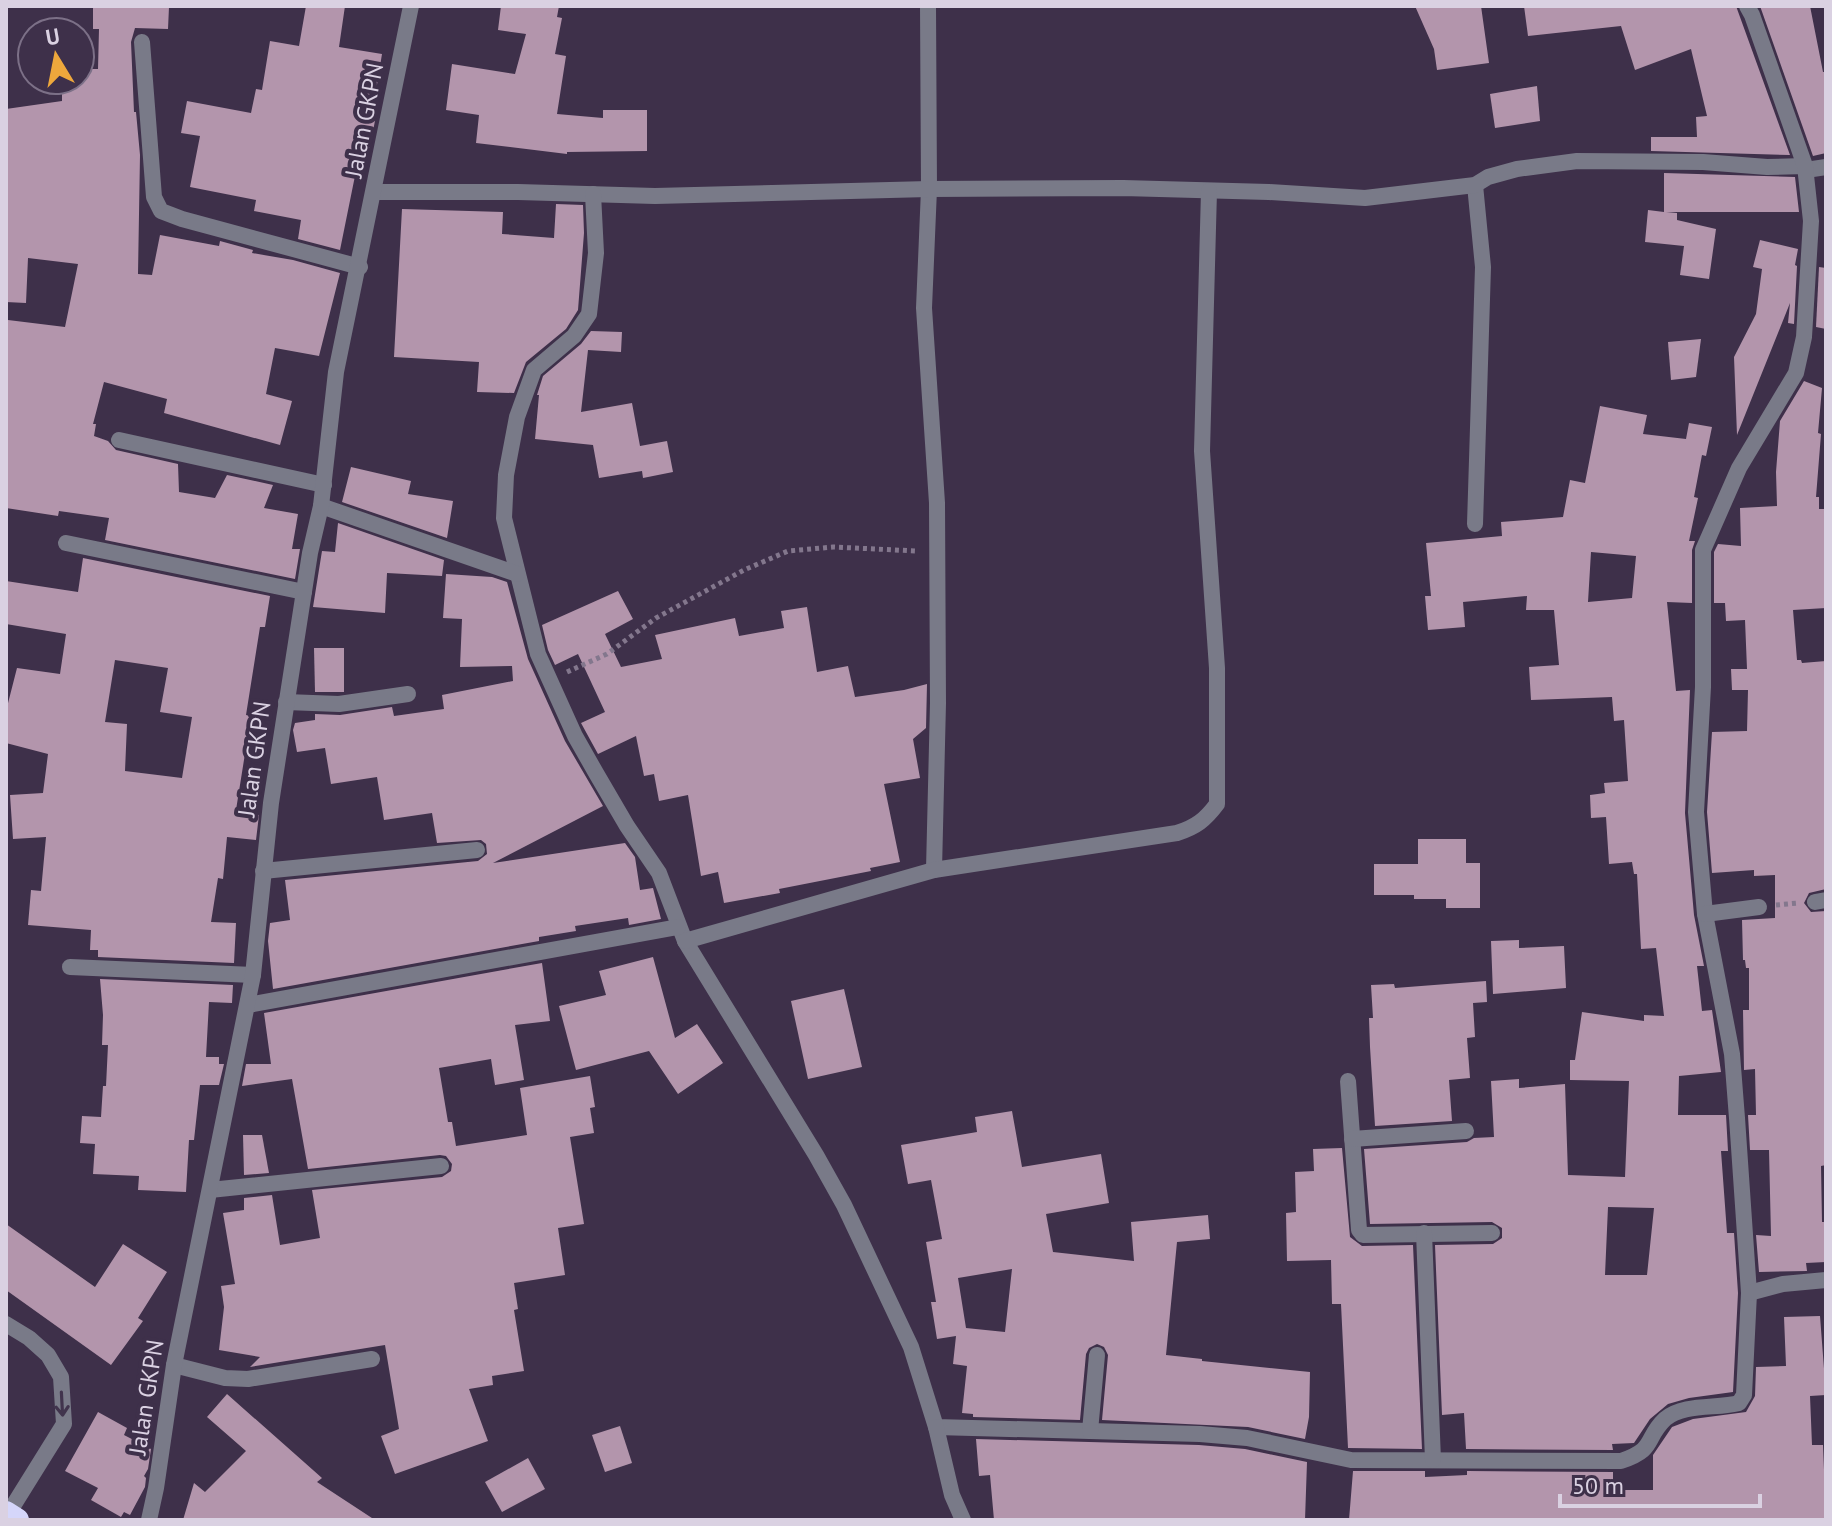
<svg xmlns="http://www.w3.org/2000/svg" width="1832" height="1526" viewBox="0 0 1832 1526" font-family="'PT Sans',sans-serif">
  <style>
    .building { fill: #b395ac; fill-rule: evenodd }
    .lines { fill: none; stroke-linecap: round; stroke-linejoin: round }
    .path { stroke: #83778d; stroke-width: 5; stroke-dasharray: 4 4; stroke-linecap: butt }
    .lane { stroke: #797a88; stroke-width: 16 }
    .street { stroke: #797a88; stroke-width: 16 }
    .highway { stroke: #d5d6fa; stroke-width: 24 }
    .oneway { stroke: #41344d }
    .labels { text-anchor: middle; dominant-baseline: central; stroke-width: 8; stroke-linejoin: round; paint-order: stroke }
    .street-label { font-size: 24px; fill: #dad1e2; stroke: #3e304a }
  </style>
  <rect width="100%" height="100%" fill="#3e304a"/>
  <g class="building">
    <polygon points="93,6 169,7 168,29 135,28 131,42 134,112 136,112 140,155 138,274 152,275 160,235 219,246 220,241 253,250 252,253 293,260 340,273 319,356 275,348 266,394 292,401 280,445 164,413 167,399 104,382 93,424 96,424 94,436 108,441 116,450 178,464 179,492 215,498 227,475 273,485 264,508 298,514 292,549 300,549 295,579 105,540 109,518 59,511 58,516 6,508 8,320 65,327 78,264 28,258 26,303 6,302 6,109 62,101 62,80 80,80 80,69 98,69 99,29 93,29"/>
    <polygon points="306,6 345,6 339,47 382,54 373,109 377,110 367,163 358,161 340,250 298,239 301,220 254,211 256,200 190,187 200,136 181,133 187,101 251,113 256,89 262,90 270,41 299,46"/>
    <polygon points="501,6 559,6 557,17 562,18 555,54 566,56 557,114 603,118 603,110 647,110 647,151 567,152 567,154 476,143 479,115 446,110 452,64 515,74 526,34 498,30"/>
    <polygon points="1415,6 1481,6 1489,63 1437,70 1434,49"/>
    <polygon points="1524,6 1736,6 1790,155 1651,151 1651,137 1697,137 1696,117 1707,116 1691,49 1635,70 1621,26 1528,36"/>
    <polygon points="1760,6 1810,6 1823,72 1826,72 1826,153 1813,156"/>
    <polygon points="1537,86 1540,121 1495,128 1490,94"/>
    <polygon points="1664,173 1795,177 1799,212 1666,212 1677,213 1677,220 1716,229 1709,279 1680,275 1684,246 1645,242 1648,210 1664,212"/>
    <polygon points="556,204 583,205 584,233 578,310 566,329 526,362 514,393 477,392 479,362 394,357 402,209 503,212 502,234 554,238"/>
    <polygon points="1760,240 1798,249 1795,265 1797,266 1794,324 1788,323 1790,303 1737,435 1734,357 1756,314 1762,269 1753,267"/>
    <polygon points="1819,267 1826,268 1826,329 1816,327"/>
    <polygon points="591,331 622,332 621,352 588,350 581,412 632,403 640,446 667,441 673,472 643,478 642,471 599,478 593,445 535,439 539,395 537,395 543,376 581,344"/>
    <polygon points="1701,339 1696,377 1671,380 1668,342"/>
    <polygon points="1804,381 1822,388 1818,433 1821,434 1816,497 1819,497 1819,509 1826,509 1826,608 1793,610 1797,660 1801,660 1802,663 1826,661 1826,889 1809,893 1804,903 1811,912 1826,911 1826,1165 1821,1166 1822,1222 1826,1222 1826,1262 1806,1263 1807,1271 1759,1272 1756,1235 1771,1236 1769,1150 1750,1150 1748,1115 1756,1115 1755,1069 1744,1070 1743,1010 1749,1010 1749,968 1746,968 1745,960 1743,960 1742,920 1775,918 1775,875 1754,876 1754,870 1712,873 1707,812 1712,732 1747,731 1748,690 1732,690 1731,669 1747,669 1745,620 1726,621 1725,603 1714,603 1714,552 1718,544 1741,546 1740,508 1777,506 1776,472 1780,421"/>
    <path d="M 1600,406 L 1647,415 L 1643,434 L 1686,439 L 1689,423 L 1712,427 L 1706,456 L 1702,455 L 1694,497 L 1698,498 L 1689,541 L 1695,541 L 1692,550 L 1692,603 L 1667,602 L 1676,691 L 1690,690 L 1685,813 L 1694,915 L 1704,966 L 1697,966 L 1702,1011 L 1712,1010 L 1721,1072 L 1679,1076 L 1678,1115 L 1726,1115 L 1728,1151 L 1721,1151 L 1727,1233 L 1734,1233 L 1738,1293 L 1733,1392 L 1689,1398 L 1668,1404 L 1650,1419 L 1634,1443 L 1612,1444 L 1613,1450 L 1466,1449 L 1464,1413 L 1442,1415 L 1435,1245 L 1493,1244 L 1502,1238 L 1502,1228 L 1492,1222 L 1370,1224 L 1364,1149 L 1467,1142 L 1474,1138 L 1494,1137 L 1491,1081 L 1519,1079 L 1519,1088 L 1565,1084 L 1568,1175 L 1625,1177 L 1629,1081 L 1570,1080 L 1570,1060 L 1575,1060 L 1582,1012 L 1644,1021 L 1644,1015 L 1664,1016 L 1656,948 L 1641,949 L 1637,874 L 1634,874 L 1632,862 L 1609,864 L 1606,817 L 1591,818 L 1590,795 L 1605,793 L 1604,783 L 1628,781 L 1624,720 L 1614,721 L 1612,697 L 1531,700 L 1529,667 L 1559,665 L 1554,610 L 1526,610 L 1527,596 L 1463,602 L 1465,627 L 1428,630 L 1425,596 L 1431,596 L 1426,543 L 1502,536 L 1501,522 L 1563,517 L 1570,480 L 1585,483 ZM 1591,552 L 1636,556 L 1632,598 L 1588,602 ZM 1608,1207 L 1654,1208 L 1647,1275 L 1605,1275 Z"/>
    <polygon points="351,467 411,481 408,494 453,501 447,538 342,502"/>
    <polygon points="338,523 444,560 442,576 387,573 385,613 313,607 322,551 335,552"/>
    <path d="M 83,558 L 270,596 L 265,627 L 260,627 L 246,715 L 251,716 L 236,810 L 259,815 L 256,840 L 227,837 L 223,879 L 218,878 L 211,922 L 236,923 L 234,963 L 98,957 L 98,950 L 90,950 L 91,930 L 28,925 L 31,890 L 41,891 L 46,837 L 13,839 L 10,795 L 43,793 L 48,754 L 6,743 L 6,711 L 17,668 L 60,674 L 66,634 L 6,624 L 6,581 L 78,592 ZM 115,660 L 168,668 L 160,712 L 192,717 L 182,778 L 125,771 L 127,724 L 105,722 Z"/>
    <polygon points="446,574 492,577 507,582 528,659 565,741 603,806 493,863 625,843 635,857 640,890 653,888 661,919 629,925 628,918 575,926 576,931 539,937 539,941 273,989 268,941 270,923 290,920 285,880 478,861 487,854 486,844 481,840 437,843 432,813 384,820 377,777 331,784 325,748 297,752 293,730 295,723 315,720 315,714 340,715 392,707 394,716 444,709 442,695 513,681 512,666 460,667 462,619 443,618"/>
    <polygon points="618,591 633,619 605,634 621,667 662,659 655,635 735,618 739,636 784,628 781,611 807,607 817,672 848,666 855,697 904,690 927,684 926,728 913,739 920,778 884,784 900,862 870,868 871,871 779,889 780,893 724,903 718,872 701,876 688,795 659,801 654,774 644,776 636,736 598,754 581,723 605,712 578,654 555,665 548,650 542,625"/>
    <polygon points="314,648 344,648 344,692 315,692"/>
    <polygon points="1418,839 1466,839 1466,863 1480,863 1480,908 1446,908 1446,899 1414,899 1414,895 1374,895 1374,864 1418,864"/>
    <polygon points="1519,940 1519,948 1564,946 1566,988 1493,994 1491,941"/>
    <polygon points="653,957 675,1038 697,1024 723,1063 678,1094 649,1051 576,1070 559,1006 606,995 599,971"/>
    <polygon points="542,963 550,1021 515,1025 524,1080 495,1085 491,1059 439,1068 448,1122 452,1122 456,1146 527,1135 520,1088 590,1076 595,1107 590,1108 594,1133 570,1137 584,1224 558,1228 565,1275 514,1283 518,1309 514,1310 524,1371 492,1376 493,1385 469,1389 488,1441 395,1474 381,1436 399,1429 385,1345 250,1367 260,1357 219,1350 224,1307 221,1286 235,1284 223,1213 244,1210 244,1198 272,1195 280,1245 320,1238 312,1190 442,1177 451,1171 452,1164 446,1156 440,1155 308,1169 292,1079 242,1086 246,1064 271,1064 264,1013"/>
    <polygon points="100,979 233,985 232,1003 209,1002 206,1057 219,1057 219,1064 224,1064 219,1085 200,1085 194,1140 189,1140 186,1192 138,1190 139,1176 93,1174 95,1144 80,1143 82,1116 101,1117 103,1086 106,1086 108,1045 102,1045 103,1015"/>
    <polygon points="1486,981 1487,1002 1473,1003 1475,1037 1467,1038 1470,1078 1449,1080 1452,1121 1375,1126 1370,1047 1369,1018 1373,1018 1371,985 1394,984 1395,988"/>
    <polygon points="844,989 862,1067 808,1079 791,1001"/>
    <path d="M 1012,1111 L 1022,1167 L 1101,1154 L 1109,1203 L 1046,1214 L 1053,1252 L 1134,1261 L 1131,1222 L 1208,1215 L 1210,1239 L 1177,1242 L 1166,1355 L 1202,1359 L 1202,1361 L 1310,1372 L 1309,1417 L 1305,1439 L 1248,1427 L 1102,1420 L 1108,1355 L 1104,1347 L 1097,1344 L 1089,1348 L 1086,1354 L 1080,1420 L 973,1417 L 973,1414 L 962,1413 L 967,1366 L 953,1364 L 956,1336 L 937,1339 L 931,1302 L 936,1302 L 926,1242 L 942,1239 L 931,1180 L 908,1184 L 901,1145 L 977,1132 L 975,1117 ZM 1012,1269 L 1005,1332 L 966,1328 L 958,1278 Z"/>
    <polygon points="243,1135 262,1135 269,1173 244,1175"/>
    <polygon points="1342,1148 1350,1237 1362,1246 1413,1245 1422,1449 1348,1448 1341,1304 1332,1304 1331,1260 1287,1261 1286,1213 1296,1212 1295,1172 1314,1171 1313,1149"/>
    <polygon points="6,1224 95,1287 123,1244 167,1272 138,1318 143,1321 111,1365 6,1290"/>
    <polygon points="1820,1316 1826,1395 1810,1396 1812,1445 1823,1445 1826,1519 1349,1520 1353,1471 1425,1471 1425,1477 1467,1475 1467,1471 1613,1472 1613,1490 1653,1490 1653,1455 1672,1427 1693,1419 1746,1412 1755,1396 1756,1367 1786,1366 1784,1317"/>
    <polygon points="227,1394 322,1478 317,1482 375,1520 183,1520 194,1483 205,1492 246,1451 207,1417"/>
    <polygon points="98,1412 127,1428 124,1435 151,1449 148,1469 144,1476 146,1478 145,1487 130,1515 124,1512 121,1517 91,1500 98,1488 65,1471"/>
    <polygon points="620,1426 632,1463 605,1472 592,1435"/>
    <polygon points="976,1439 1199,1445 1245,1449 1307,1462 1305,1520 994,1520 990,1475 979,1476"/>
    <polygon points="528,1458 545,1489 502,1512 485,1482"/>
  </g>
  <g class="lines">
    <g class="path">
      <polyline points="567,672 607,654 656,618 744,570 788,551 833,547 917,551"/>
      <polyline points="1776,905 1798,903"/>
    </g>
    <polyline class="lane" points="6,1324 29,1338 48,1355 61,1377 64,1424 8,1514"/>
    <g class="street">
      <polyline points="928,6 929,189 924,308 937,503 938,703 934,870"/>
      <polyline points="142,42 154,197 161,211 182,219 360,267"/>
      <polyline points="1806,170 1826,167"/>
      <polyline points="1475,185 1483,267 1475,524"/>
      <polyline points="374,192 518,192 655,196 929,189 1123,188 1269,192 1365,198 1475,185 1488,177 1517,169 1577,161 1703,162 1767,167 1805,166"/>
      <path d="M 593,194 L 596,253 L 589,314 L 574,336 L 534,370 L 517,417 L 506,475 L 504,518 L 538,654 L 575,736 L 596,773 L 627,826 L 659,873 L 685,941 L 816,1155 L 844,1205 L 911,1347 L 936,1427 L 1200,1434 L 1247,1438 L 1351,1460 L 1621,1461 C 1657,1449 1644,1439 1665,1419 C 1684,1403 1717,1409 1739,1403 L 1744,1395 L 1749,1293 L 1737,1118 L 1732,1054 L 1705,914 L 1696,812 L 1703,687 L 1703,550 L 1739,468 L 1796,373 L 1804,337 L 1811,221 L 1805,166 L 1752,15 L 1747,6"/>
      <polyline points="119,440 324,485"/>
      <polyline points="321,506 517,574"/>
      <polyline points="66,543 304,592"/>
      <polyline points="286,702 339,704 408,694"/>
      <polyline points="263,871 477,850"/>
      <polyline points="1815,902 1826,900"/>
      <polyline points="1705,914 1759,907"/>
      <path d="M 685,941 L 934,870 L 1177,833 C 1196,827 1205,820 1217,804 L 1217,668 L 1202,451 L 1209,191"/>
      <polyline points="70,967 253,975"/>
      <polyline points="248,1005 678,927"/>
      <polyline points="1348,1081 1359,1230 1363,1235 1492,1233"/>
      <polyline points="1352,1139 1466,1131"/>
      <polyline points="210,1190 441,1166"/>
      <polyline points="1424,1233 1433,1460"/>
      <polyline points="1749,1293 1783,1284 1826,1280"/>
      <polyline points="174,1365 225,1378 248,1379 372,1359"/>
      <polyline points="936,1427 952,1495 963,1520"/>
      <polyline points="1090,1431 1097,1355"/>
      <polyline points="149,1520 156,1488 174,1365 253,975 271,803 310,553 321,506 336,372 411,6"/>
    </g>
    <polyline class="highway" points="6,1513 17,1520"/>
  </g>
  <defs><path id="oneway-shaft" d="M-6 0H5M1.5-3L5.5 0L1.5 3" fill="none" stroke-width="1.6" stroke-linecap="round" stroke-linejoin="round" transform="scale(2)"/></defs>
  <use class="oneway" href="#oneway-shaft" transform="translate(62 1404) rotate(87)"/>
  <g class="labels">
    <g class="street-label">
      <text transform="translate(364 120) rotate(-79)">Jalan GKPN</text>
      <text transform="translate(254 759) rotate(-82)">Jalan GKPN</text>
      <text transform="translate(146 1397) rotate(-81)">Jalan GKPN</text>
    </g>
  </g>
  <rect width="1832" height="1526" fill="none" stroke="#dad1e2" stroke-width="16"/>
  <g transform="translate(56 56) rotate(350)"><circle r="38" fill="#3e304a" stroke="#7c7087" stroke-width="2"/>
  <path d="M0-6L14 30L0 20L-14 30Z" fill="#eea83c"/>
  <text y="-12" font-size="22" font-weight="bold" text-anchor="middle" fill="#dad1e2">U</text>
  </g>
  <path d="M1560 1494v12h200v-12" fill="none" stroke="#dad1e2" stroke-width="4"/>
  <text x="1572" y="1494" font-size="24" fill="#dad1e2" stroke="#3e304a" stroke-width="6" paint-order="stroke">50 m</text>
</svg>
